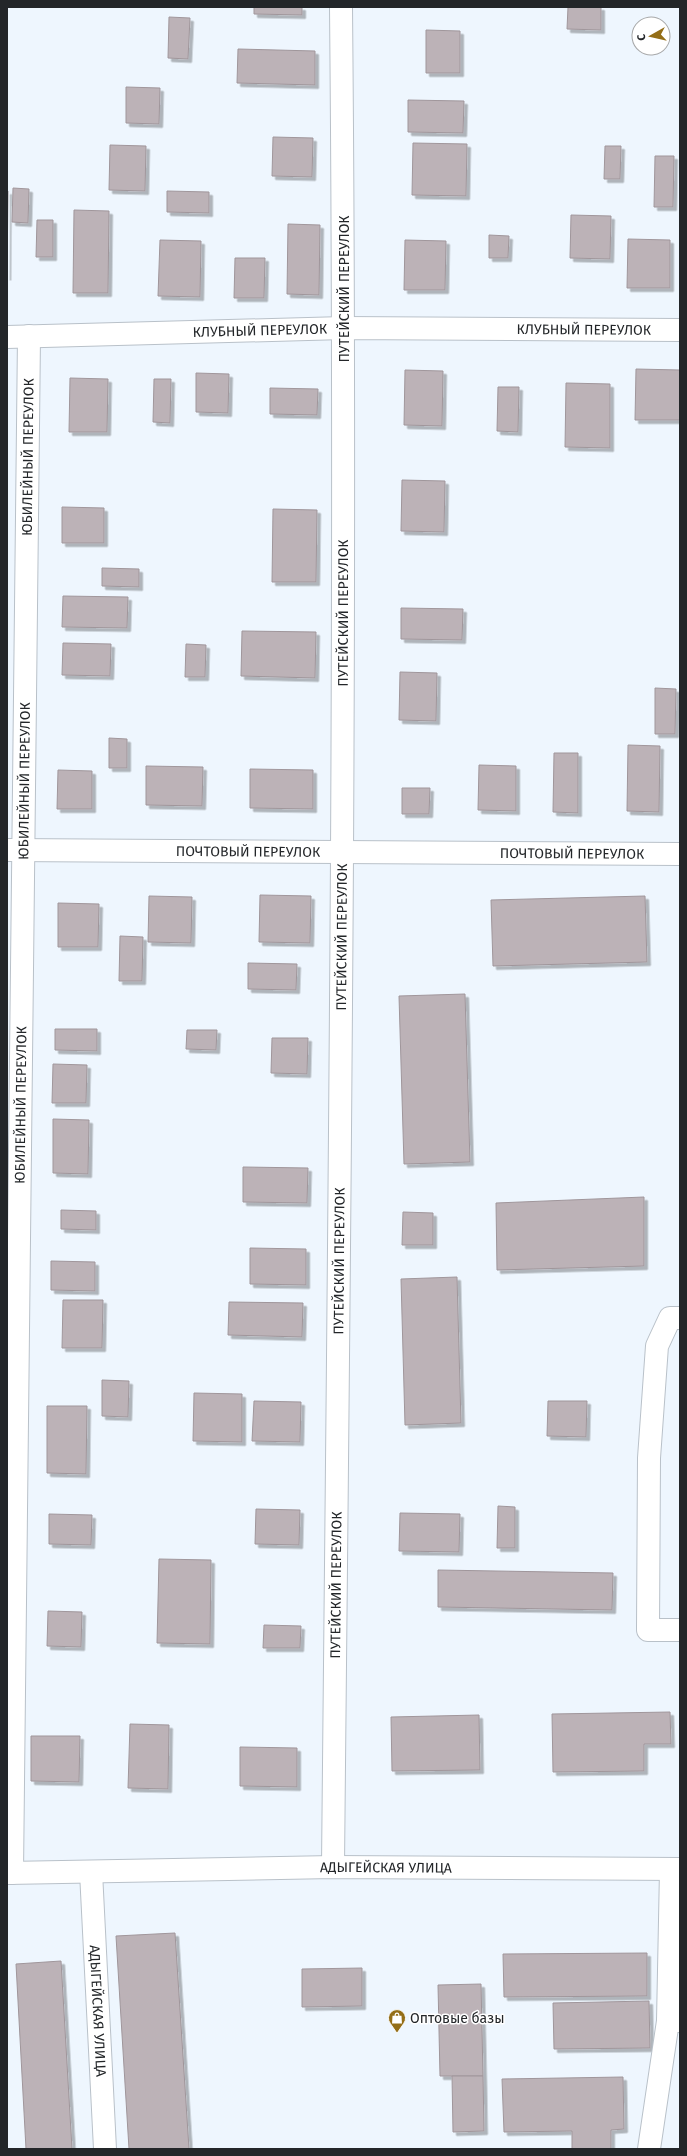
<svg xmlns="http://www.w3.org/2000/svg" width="687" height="2156" viewBox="0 0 687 2156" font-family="'Fira Sans',sans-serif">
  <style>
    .building { fill: #bcb2b7; stroke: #a0969b; filter: url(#shadow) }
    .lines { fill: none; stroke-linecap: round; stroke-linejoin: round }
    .minor-casing { stroke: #b9c1c9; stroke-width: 24 }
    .minor { stroke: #fff; stroke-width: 22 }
    .labels { text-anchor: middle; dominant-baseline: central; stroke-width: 3; stroke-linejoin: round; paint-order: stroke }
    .street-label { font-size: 14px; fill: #232629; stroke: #fff }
    .poi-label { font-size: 14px; fill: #232629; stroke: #fff; text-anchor: start }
  </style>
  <defs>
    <filter id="shadow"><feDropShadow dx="3.5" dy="3.5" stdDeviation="0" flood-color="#0004"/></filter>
  </defs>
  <rect width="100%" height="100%" fill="#eef6fe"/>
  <g class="building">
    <polygon points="254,7 302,7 302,15 254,14"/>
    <polygon points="568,7 601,7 601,30 567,29"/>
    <polygon points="169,17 190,18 188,59 168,58"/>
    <polygon points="426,30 460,31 460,73 426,73"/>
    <polygon points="238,49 315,51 315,85 237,83"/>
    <polygon points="126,87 160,88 159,124 126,123"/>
    <polygon points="408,100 464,101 463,133 408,132"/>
    <polygon points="273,137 313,138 312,177 272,176"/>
    <polygon points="413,143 467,144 466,196 412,195"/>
    <polygon points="110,145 146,146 145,191 109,190"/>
    <polygon points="605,146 621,146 620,179 604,179"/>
    <polygon points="655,156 674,156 673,207 654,207"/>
    <polygon points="13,188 29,189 28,223 12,222"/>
    <polygon points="7,191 8,191 7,277"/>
    <polygon points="167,191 209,192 209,213 167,212"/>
    <polygon points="74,210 109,211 108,293 73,293"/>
    <polygon points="571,215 611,216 610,259 570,258"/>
    <polygon points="37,220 53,220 53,257 36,257"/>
    <polygon points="288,224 320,225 319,295 287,294"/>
    <polygon points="489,235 509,236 508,258 489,258"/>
    <polygon points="628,239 670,240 670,288 627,288"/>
    <polygon points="160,240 201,241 200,297 158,296"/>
    <polygon points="405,240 446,241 445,290 404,290"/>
    <polygon points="235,258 265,258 264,298 234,298"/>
    <polygon points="636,369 680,370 680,420 635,420"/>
    <polygon points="405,370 443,371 442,426 404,425"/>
    <polygon points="196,373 229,374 228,413 196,412"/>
    <polygon points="70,378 108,379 107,432 69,432"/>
    <polygon points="154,379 171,379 170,423 153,422"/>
    <polygon points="566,383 610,384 610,448 565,447"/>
    <polygon points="498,387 519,387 518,432 497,431"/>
    <polygon points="270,388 318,389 317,415 270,414"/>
    <polygon points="402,480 445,481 444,532 401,531"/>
    <polygon points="62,507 104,508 104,543 62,543"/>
    <polygon points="273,509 317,510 316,582 272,582"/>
    <polygon points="102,568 139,569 139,587 102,586"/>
    <polygon points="63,596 128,597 127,628 62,627"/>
    <polygon points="401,608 463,609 462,640 401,639"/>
    <polygon points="242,631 316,632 315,678 241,676"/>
    <polygon points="63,643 111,644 110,676 62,675"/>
    <polygon points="186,644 206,645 205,677 185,677"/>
    <polygon points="400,672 437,673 436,721 399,720"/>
    <polygon points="655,688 676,689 675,734 655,734"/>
    <polygon points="109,738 127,739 127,768 109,768"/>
    <polygon points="628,745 660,746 659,812 627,811"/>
    <polygon points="554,753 578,753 578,813 553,812"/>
    <polygon points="479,765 516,766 516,811 478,810"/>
    <polygon points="146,766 203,767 202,806 146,805"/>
    <polygon points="250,769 313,770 313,809 250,808"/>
    <polygon points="58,770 92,771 92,809 57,809"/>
    <polygon points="402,788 430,788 429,814 402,814"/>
    <polygon points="260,895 311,896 310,943 259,942"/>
    <polygon points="149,896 192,897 191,943 148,942"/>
    <polygon points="645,896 647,962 493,966 491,900"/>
    <polygon points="58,903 99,904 98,947 58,947"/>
    <polygon points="120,936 143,937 142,981 119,981"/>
    <polygon points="248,963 297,964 296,990 248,989"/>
    <polygon points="465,994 470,1162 404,1164 399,996"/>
    <polygon points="55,1029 97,1029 97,1051 55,1050"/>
    <polygon points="187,1030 217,1030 216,1050 186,1049"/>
    <polygon points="272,1038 308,1038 307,1074 271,1073"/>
    <polygon points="53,1064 87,1065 86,1103 52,1103"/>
    <polygon points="53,1119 89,1120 88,1174 53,1173"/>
    <polygon points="243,1167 308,1168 307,1203 243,1202"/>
    <polygon points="644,1197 644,1266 497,1270 496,1203"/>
    <polygon points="61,1210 96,1211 96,1230 61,1229"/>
    <polygon points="403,1212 433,1213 433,1245 402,1245"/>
    <polygon points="250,1248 306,1249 306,1285 250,1284"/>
    <polygon points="51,1261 95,1262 95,1291 51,1290"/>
    <polygon points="457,1277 461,1423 405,1425 401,1279"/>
    <polygon points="63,1300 103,1300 102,1348 62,1348"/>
    <polygon points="229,1302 303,1303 302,1337 228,1335"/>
    <polygon points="102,1380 129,1381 128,1417 102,1416"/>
    <polygon points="194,1393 242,1394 242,1442 193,1441"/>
    <polygon points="254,1401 301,1402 300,1442 252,1441"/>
    <polygon points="548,1401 587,1401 586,1437 547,1436"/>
    <polygon points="47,1406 87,1406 86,1474 47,1473"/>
    <polygon points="498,1506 515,1507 515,1548 497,1548"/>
    <polygon points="256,1509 300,1510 299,1545 255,1544"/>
    <polygon points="400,1513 460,1514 459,1552 399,1551"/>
    <polygon points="49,1514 92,1515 91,1545 49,1544"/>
    <polygon points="159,1559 211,1560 210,1644 157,1643"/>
    <polygon points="438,1570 613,1573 612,1610 438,1607"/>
    <polygon points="48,1611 82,1612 81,1647 47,1646"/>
    <polygon points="264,1625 301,1626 300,1648 263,1648"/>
    <polygon points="670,1712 671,1744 644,1744 644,1771 553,1772 552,1714"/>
    <polygon points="479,1715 480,1770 392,1771 391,1717"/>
    <polygon points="130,1724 169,1725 168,1789 128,1788"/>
    <polygon points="31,1736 80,1736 79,1782 31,1781"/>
    <polygon points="240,1747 297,1748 297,1787 240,1786"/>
    <polygon points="175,1933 189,2149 129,2149 116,1936"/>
    <polygon points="647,1953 647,1996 504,1997 503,1954"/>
    <polygon points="61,1961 72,2149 26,2149 16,1964"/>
    <polygon points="362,1968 362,2006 302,2007 302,1969"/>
    <polygon points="481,1984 483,2076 440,2076 438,1985"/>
    <polygon points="649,2001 650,2048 554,2049 553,2003"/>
    <polygon points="452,2076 483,2076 484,2131 453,2132"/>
    <polygon points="623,2077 624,2129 611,2130 611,2149 572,2149 572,2131 504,2132 502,2079"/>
  </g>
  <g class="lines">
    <g class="minor-casing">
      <g id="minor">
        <path id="s1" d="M 7,337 L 344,328 L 680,330"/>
        <path id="s2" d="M 7,850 L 680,854"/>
        <polyline points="680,1318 670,1318 657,1346 649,1458 648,1630 680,1630"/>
        <path id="s3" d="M 333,1867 C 339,1247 347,627 341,7"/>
        <path id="s4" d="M 91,1872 L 105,2149"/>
        <path id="s5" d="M 7,1873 L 333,1867 L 680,1869"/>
        <path id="s6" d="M 12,1873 L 29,336"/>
        <polyline points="668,2021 671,1870"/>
        <polyline points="649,2149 668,2021 680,2021"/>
      </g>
    </g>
    <use href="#minor" class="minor"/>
  </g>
  <defs>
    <g id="shop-pin" transform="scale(0.9)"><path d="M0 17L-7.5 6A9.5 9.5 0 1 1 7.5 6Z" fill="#946e17" stroke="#fff"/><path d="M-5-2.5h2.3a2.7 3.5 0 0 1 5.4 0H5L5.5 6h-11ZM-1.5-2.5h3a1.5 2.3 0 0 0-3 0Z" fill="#fff"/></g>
  </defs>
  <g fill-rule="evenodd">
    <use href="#shop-pin" x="397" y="2018"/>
  </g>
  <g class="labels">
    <g class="street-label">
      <text transform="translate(344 289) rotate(-90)">ПУТЕЙСКИЙ ПЕРЕУЛОК</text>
      <text stroke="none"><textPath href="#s1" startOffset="577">КЛУБНЫЙ ПЕРЕУЛОК</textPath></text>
      <text stroke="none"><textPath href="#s1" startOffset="253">КЛУБНЫЙ ПЕРЕУЛОК</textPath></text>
      <text stroke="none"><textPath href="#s6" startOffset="1416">ЮБИЛЕЙНЫЙ ПЕРЕУЛОК</textPath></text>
      <text stroke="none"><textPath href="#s3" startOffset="1254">ПУТЕЙСКИЙ ПЕРЕУЛОК</textPath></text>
      <text stroke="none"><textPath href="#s6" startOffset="1092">ЮБИЛЕЙНЫЙ ПЕРЕУЛОК</textPath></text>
      <text stroke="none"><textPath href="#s2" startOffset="241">ПОЧТОВЫЙ ПЕРЕУЛОК</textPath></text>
      <text stroke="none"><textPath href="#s2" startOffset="565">ПОЧТОВЫЙ ПЕРЕУЛОК</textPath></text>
      <text stroke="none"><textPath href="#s3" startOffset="930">ПУТЕЙСКИЙ ПЕРЕУЛОК</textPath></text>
      <text stroke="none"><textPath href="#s6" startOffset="768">ЮБИЛЕЙНЫЙ ПЕРЕУЛОК</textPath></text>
      <text stroke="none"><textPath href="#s3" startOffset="606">ПУТЕЙСКИЙ ПЕРЕУЛОК</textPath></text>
      <text stroke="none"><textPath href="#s3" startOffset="282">ПУТЕЙСКИЙ ПЕРЕУЛОК</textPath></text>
      <text stroke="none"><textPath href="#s5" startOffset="379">АДЫГЕЙСКАЯ УЛИЦА</textPath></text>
      <text stroke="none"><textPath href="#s4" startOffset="139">АДЫГЕЙСКАЯ УЛИЦА</textPath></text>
    </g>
    <g class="poi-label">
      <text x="410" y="2018">Оптовые базы</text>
    </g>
  </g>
  <rect width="687" height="2156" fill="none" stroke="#232629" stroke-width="16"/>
  <g transform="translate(651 36) rotate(262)"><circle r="19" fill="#ffffff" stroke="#a7a8a9"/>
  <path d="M0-3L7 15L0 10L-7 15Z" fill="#946e17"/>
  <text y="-6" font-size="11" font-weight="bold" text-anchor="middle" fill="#232629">С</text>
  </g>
</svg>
